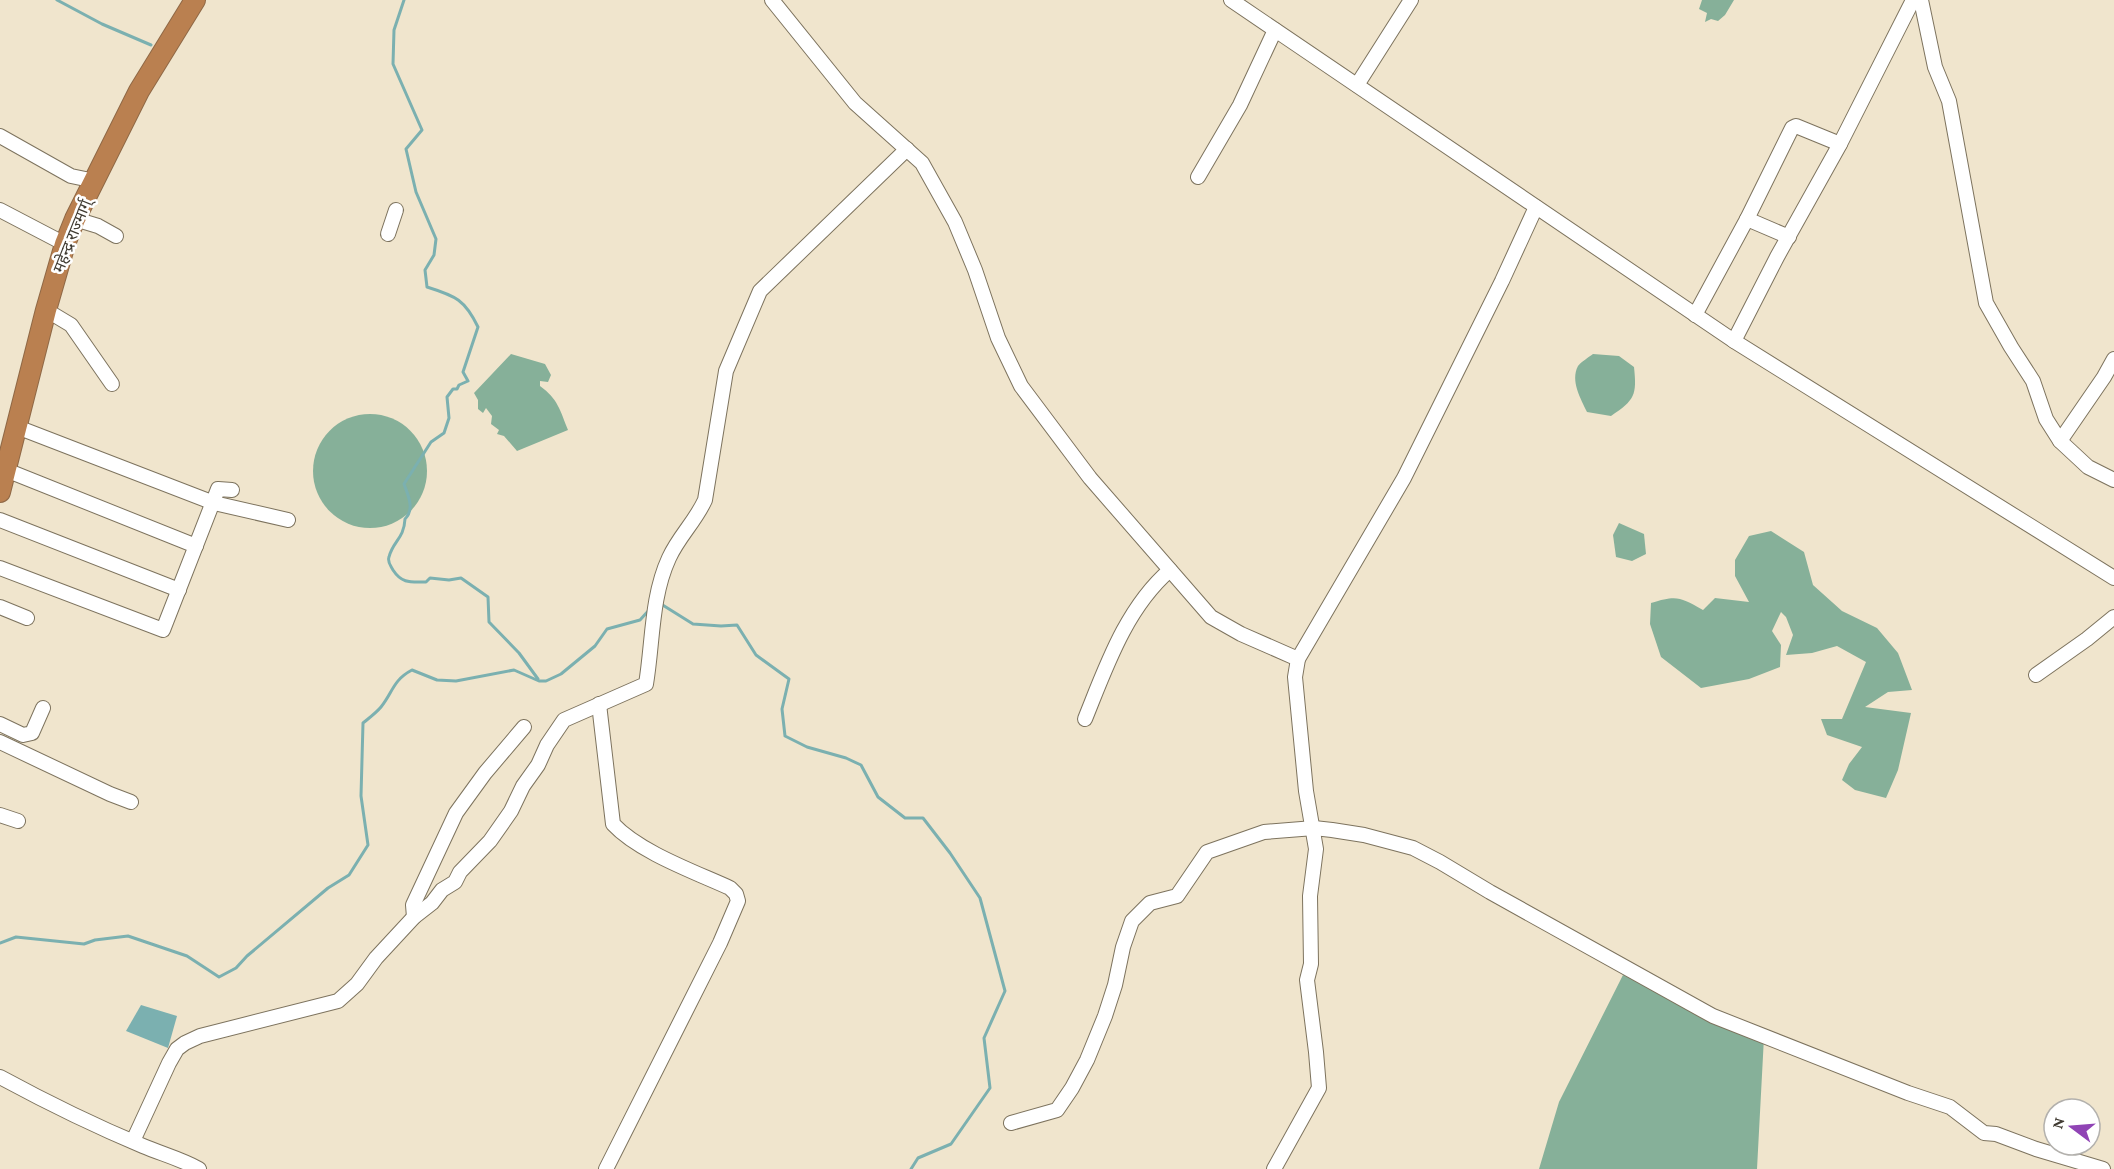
<svg xmlns="http://www.w3.org/2000/svg" width="2114" height="1169" viewBox="0 0 2114 1169" font-family="'Crimson Pro','Noto Sans Devanagari',serif">
  <style>
    .forest { fill: #86b099 }
    .water { fill: #7bb0b0 }
    .lines { fill: none; stroke-linecap: round; stroke-linejoin: round }
    .stream { stroke: #7bb0b0; stroke-width: 3 }
    .minor-casing { stroke: #7d735e; stroke-width: 16 }
    .highway-casing { stroke: #8f6846; stroke-width: 22 }
    .minor { stroke: #fff; stroke-width: 14 }
    .highway { stroke: #ba8050; stroke-width: 20 }
    .labels { text-anchor: middle; dominant-baseline: central; stroke-width: 5; stroke-linejoin: round; paint-order: stroke }
    .street-label { font-size: 16px; fill: #403b32; stroke: #fff }
  </style>
  <rect width="100%" height="100%" fill="#f0e5cd"/>
  <g class="forest">
    <polygon points="1702,0 1734,0 1725,15 1718,21 1711,19 1705,22 1707,13 1699,9"/>
    <path d="M 511,354 L 545,364 L 551,375 L 548,382 L 540,381 L 540,386 C 558,399 560,410 568,430 L 517,451 L 504,436 L 497,434 L 499,430 L 491,424 L 492,416 L 486,408 L 483,413 L 478,409 L 478,400 L 474,393 Z"/>
    <path d="M 1593,354 L 1619,356 L 1634,367 C 1637,395 1635,400 1611,416 L 1587,412 C 1581,399 1570,381 1578,366 C 1581,362 1589,357 1593,354 Z"/>
    <circle cx="370" cy="471" r="57"/>
    <polygon points="1619,523 1644,534 1646,554 1632,561 1616,557 1613,535"/>
    <path d="M 1771,531 L 1804,552 L 1813,585 L 1842,611 L 1877,628 L 1898,653 L 1912,690 L 1888,692 L 1865,707 L 1911,713 L 1898,770 L 1886,798 L 1855,790 L 1842,780 L 1849,764 L 1862,747 L 1827,735 L 1821,719 L 1842,719 L 1866,662 L 1837,646 L 1812,653 L 1786,655 L 1793,635 L 1786,617 L 1781,612 L 1772,631 L 1781,645 L 1780,667 L 1749,679 L 1701,688 L 1661,657 L 1650,624 L 1651,603 C 1677,595 1680,597 1703,610 L 1715,598 L 1749,602 L 1735,576 L 1735,560 L 1749,536 Z"/>
    <polygon points="1623,975 1713,1016 1764,1037 1757,1169 1539,1169 1559,1102"/>
  </g>
  <polygon class="water" points="141,1005 177,1016 168,1048 126,1031"/>
  <g class="lines">
    <g class="stream">
      <polyline points="57,0 102,24 151,45"/>
      <path d="M 404,0 L 394,30 L 393,64 L 422,130 L 406,149 L 416,192 L 436,239 L 434,255 L 425,270 L 427,287 C 456,296 465,300 478,327 L 463,372 L 468,381 L 459,385 L 457,389 L 453,389 L 447,397 L 449,418 L 444,433 L 431,442 L 404,484 C 408,495 415,509 405,519 C 404,539 393,541 389,557 C 387,562 391,566 393,570 C 402,584 411,582 426,582 L 430,578 L 449,580 L 461,578 L 488,597 L 489,622 L 519,653 L 538,679"/>
      <polyline points="661,604 693,624 721,626 737,625 756,655 789,679 782,709 785,736 807,747 846,758 861,765 878,797 905,818 923,818 950,853 980,898 1005,991 984,1038 990,1088 951,1144 918,1158 911,1169"/>
      <path d="M 0,943 L 16,937 L 84,944 L 95,940 L 128,936 L 187,956 L 219,977 L 236,968 L 247,956 L 328,888 L 349,875 L 368,845 L 361,796 L 363,723 C 369,718 376,713 381,707 C 393,692 393,680 412,670 L 437,680 L 456,681 L 514,670 L 539,681 L 546,681 L 561,674 L 595,646 L 607,629 L 640,620 L 650,609"/>
    </g>
    <g class="minor-casing">
      <g id="minor">
        <polyline points="772,0 855,103 922,163 955,222 975,270 998,338 1021,386 1090,478 1211,617 1241,634 1298,659"/>
        <polyline points="1231,0 1734,341 2114,578"/>
        <polyline points="1921,0 1935,67 1949,101 1986,303 2011,347 2033,381 2046,419 2060,441 2088,467 2114,480"/>
        <polyline points="1357,85 1411,0"/>
        <polyline points="0,136 71,176 95,181"/>
        <polyline points="1198,177 1240,105 1275,30"/>
        <polyline points="0,210 65,244"/>
        <polyline points="75,219 98,226 116,236"/>
        <polyline points="1747,219 1789,237"/>
        <polyline points="388,234 396,210"/>
        <polyline points="46,310 71,325 112,384"/>
        <polyline points="1695,315 1747,219 1792,128 1796,126 1840,144"/>
        <polyline points="1734,341 1777,257 1840,144 1913,0"/>
        <polyline points="17,427 214,503 288,520"/>
        <polyline points="2060,441 2104,377 2114,359"/>
        <polyline points="6,470 196,546"/>
        <polyline points="0,520 179,590"/>
        <polyline points="0,568 163,630 218,489 232,490"/>
        <polyline points="0,607 27,618"/>
        <polyline points="2036,675 2087,639 2114,617"/>
        <path d="M 599,704 L 613,824 C 639,852 695,872 730,888 L 736,894 L 738,901 L 720,943 L 606,1169"/>
        <path d="M 1085,719 C 1106,667 1126,608 1170,570"/>
        <polyline points="0,724 23,735 32,733 43,708"/>
        <polyline points="0,742 110,794 131,802"/>
        <polyline points="0,815 18,821"/>
        <polyline points="414,917 413,905 456,813 485,773 524,727"/>
        <path d="M 0,1077 C 46,1102 95,1126 143,1146 C 162,1154 181,1159 199,1169"/>
        <polyline points="1011,1123 1057,1110 1072,1088 1087,1060 1105,1016 1115,985 1123,947 1132,921 1150,903 1177,896 1207,852 1264,832 1314,828 1332,830 1364,835 1413,848 1440,862 1490,892 1713,1016 1908,1093 1950,1107 1984,1133 1996,1134 2036,1149 2103,1169"/>
        <path d="M 133,1141 L 169,1063 L 177,1049 L 185,1043 L 200,1036 L 338,1001 L 357,984 L 376,958 L 414,917 L 432,903 L 442,890 L 455,882 L 460,872 L 490,841 L 511,811 L 523,786 L 538,765 L 547,745 L 564,720 L 646,684 C 653,642 651,597 669,558 C 679,536 695,522 705,500 L 726,371 L 760,291 L 907,149"/>
        <polyline points="1274,1169 1319,1088 1316,1052 1307,980 1311,964 1310,896 1316,849 1306,791 1295,677 1298,659 1404,478 1502,281 1536,207"/>
      </g>
    </g>
    <g class="highway-casing">
      <polyline id="highway" points="0,492 46,310 65,244 75,219 139,91 195,0"/>
    </g>
    <use href="#minor" class="minor"/>
    <use href="#highway" class="highway"/>
  </g>
  <g class="labels">
    <g class="street-label">
      <text transform="translate(72 236) rotate(-68)">महेन्द्र राज्मार्ग्</text>
    </g>
  </g>
  <g transform="translate(2072 1127) rotate(286)"><circle r="28" fill="#ffffff" stroke="#b3b1ad" stroke-width="1.5"/>
  <path d="M0-4.5L10 22L0 15L-10 22Z" fill="#9044b5"/>
  <text y="-9" font-size="16" font-weight="bold" text-anchor="middle" fill="#403b32">N</text>
  </g>
</svg>
